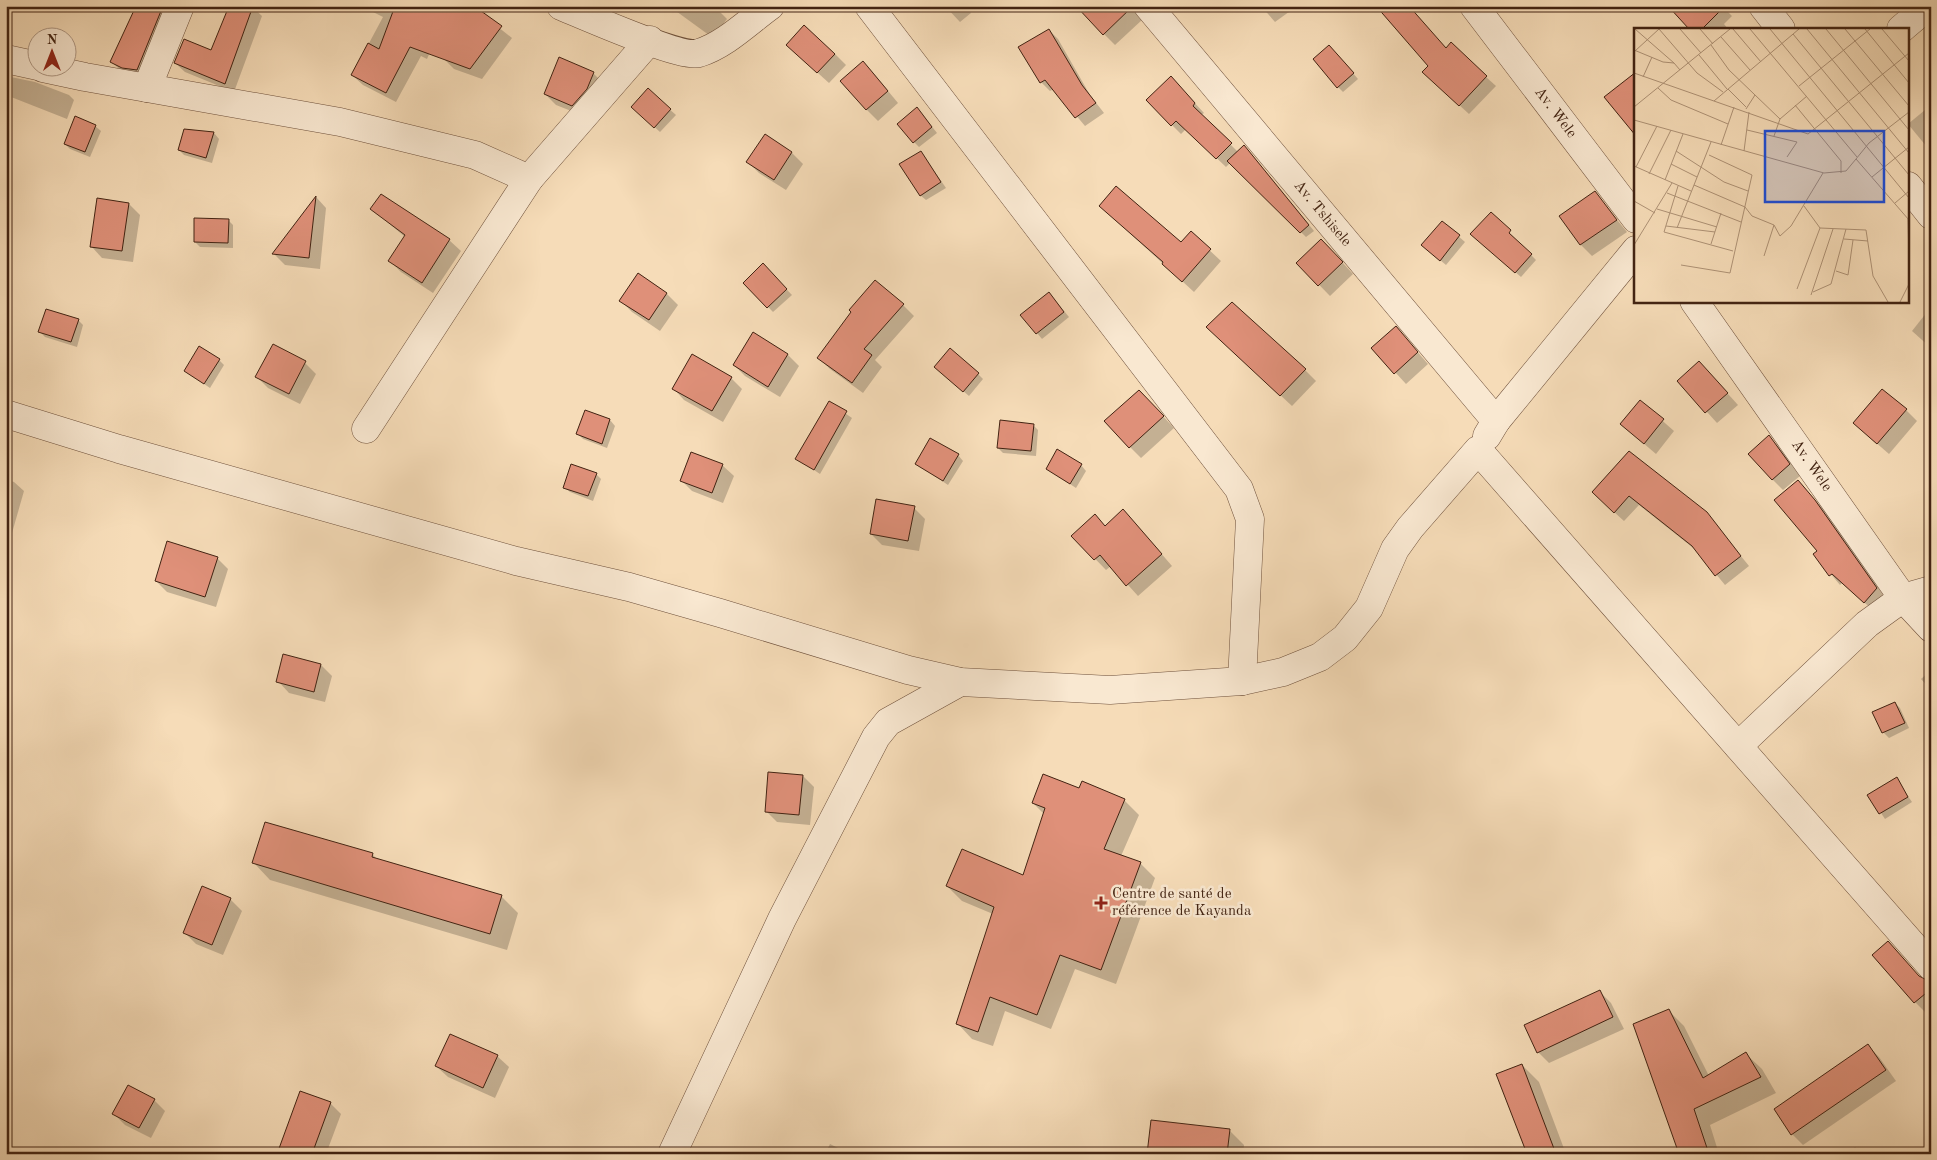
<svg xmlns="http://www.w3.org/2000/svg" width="1937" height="1160" viewBox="0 0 1937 1160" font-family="'Old Standard TT',serif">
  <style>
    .shadow { fill: #0003 }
    .building { fill: #df9079; stroke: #422312 }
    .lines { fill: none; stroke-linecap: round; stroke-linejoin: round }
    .minor-casing { stroke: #6f513c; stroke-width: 29 }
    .minor { stroke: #f9e8d1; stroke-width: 28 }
    .poi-dot { fill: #8f2418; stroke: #f9e8d1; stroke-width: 2 }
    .labels { text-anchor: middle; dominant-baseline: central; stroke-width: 5; stroke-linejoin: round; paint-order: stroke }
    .street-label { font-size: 15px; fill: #422312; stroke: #f9e8d1 }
    .poi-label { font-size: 15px; fill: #422312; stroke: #f9e8d1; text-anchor: start }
    .inset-road { fill: none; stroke: #ae9276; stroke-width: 1 }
    .view { fill: #1d4ed8; fill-opacity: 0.15; stroke: #1d4ed8; stroke-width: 2.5 }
    .inset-edge { fill: none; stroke: #422312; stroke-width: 2.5 }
  </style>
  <rect width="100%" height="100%" fill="#f6dcb8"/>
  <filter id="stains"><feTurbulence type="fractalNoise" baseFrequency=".004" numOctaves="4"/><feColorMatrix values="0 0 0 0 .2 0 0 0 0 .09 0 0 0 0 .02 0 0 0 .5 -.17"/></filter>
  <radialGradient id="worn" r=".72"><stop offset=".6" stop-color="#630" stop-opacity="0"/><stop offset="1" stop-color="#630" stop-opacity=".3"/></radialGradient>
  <g class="shadow">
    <polygon points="137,6 182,6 148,81 123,73 112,62"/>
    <polygon points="251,6 262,16 234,92 185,72 175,63 212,51"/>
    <polygon points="361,6 450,6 427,59 421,56 396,102 363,85 352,75 383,17"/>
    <polygon points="669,6 714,6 727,19 713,38"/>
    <polygon points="945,6 972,6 969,9 971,13 960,22"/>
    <polygon points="1130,6 1143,19 1115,45 1104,34"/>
    <polygon points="1261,6 1290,6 1293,9 1275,22"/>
    <polygon points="1722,6 1732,16 1724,24 1728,29 1691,29"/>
    <polygon points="478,11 512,38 482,79 454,69 443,58"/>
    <polygon points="1049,30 1058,39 1090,95 1104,113 1085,126 1054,89 1050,91 1041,82"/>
    <polygon points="1446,49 1486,77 1496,86 1469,114 1433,81"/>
    <polygon points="1335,52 1358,79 1343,92 1338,87"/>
    <polygon points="835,54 846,65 829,83 799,56"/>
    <polygon points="593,73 604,84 584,116 556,105 545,94"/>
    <polygon points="874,74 898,103 878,121 867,110"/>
    <polygon points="6,76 35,82 69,95 74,100 67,119 6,95"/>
    <polygon points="1180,87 1204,113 1201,115 1238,152 1249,151 1314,231 1306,237 1230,163 1226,167 1186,129 1181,134 1172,125"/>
    <polygon points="648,90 676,115 660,132 638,112"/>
    <polygon points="1931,105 1931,152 1908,124"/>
    <polygon points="922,114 937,133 919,147 914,142"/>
    <polygon points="95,126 101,131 90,157 70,149 65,144"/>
    <polygon points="185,130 214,133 219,139 212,163 184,155 179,150"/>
    <polygon points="766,136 792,153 803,164 786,190 759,173 748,162"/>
    <polygon points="921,152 946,188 926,200 920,195"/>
    <polygon points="1595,193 1627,232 1592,256 1581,245 1561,216"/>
    <polygon points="381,196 449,240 461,251 433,293 401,272 390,261 405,237 372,209"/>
    <polygon points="316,197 326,208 320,269 285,265 274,254"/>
    <polygon points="129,204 140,215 133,262 102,258 91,246"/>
    <polygon points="1100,206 1181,244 1191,233 1221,261 1194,292"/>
    <polygon points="1491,214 1536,260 1521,277 1477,239"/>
    <polygon points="228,220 233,225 233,248 200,247 195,242"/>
    <polygon points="1442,222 1465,242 1446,265 1428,250"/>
    <polygon points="1332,251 1353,274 1330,296 1298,263"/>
    <polygon points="763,265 792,295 773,312 745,283"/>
    <polygon points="638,275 667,294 678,305 660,331 632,312 621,301"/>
    <polygon points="1054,299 1069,317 1042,339 1037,333"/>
    <polygon points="903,305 914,316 875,360 882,367 863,393 830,369 819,358"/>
    <polygon points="1931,307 1931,348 1912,331"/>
    <polygon points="78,320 83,325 77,347 45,337 40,332"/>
    <polygon points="1396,327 1428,364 1406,384 1373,348"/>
    <polygon points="753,334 788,355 799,366 780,397 745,376 734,365"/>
    <polygon points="1219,338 1305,370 1316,381 1292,406"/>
    <polygon points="219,360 224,365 210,388 185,371"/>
    <polygon points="305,363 316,374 300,404 268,388 257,377"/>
    <polygon points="941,372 978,374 983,379 969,396"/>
    <polygon points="1710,374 1738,405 1717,423 1679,381"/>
    <polygon points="731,378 742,389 723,422 684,400 673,388"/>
    <polygon points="1640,401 1674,431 1656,454 1621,424"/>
    <polygon points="829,402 852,418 820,474 796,458"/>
    <polygon points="1150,402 1174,428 1141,458 1130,447"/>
    <polygon points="1906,410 1917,421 1889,454 1866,434"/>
    <polygon points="586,412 610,420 615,426 607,448 583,439 578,434"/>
    <polygon points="1033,425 1038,430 1036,456 1003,453 998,448"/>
    <polygon points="1769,437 1780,448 1800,476 1783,490 1772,479"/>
    <polygon points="1629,453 1706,513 1749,566 1725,585 1697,551 1639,505 1624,521 1603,502"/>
    <polygon points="692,454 722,465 734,476 723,503 692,491 681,480"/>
    <polygon points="958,455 963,461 948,485 917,464"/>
    <polygon points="1081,465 1086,471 1076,488 1047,469"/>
    <polygon points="596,474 601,479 593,501 570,492 564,487"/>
    <polygon points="6,479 14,482 24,491 12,533 6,531"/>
    <polygon points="1807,491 1825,511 1886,599 1874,611 1842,583 1840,585 1814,554 1818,551"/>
    <polygon points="914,508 925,519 919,551 882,545 871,534"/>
    <polygon points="1134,522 1172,566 1138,596 1111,566 1106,570 1073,536"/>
    <polygon points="217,558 228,569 216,607 167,592 156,581"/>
    <polygon points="321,665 332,676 325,702 289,693 278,681"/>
    <polygon points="1931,670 1931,690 1921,679"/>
    <polygon points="1895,703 1900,708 1909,728 1889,738 1883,732 1874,713"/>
    <polygon points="803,776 814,787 810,825 777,822 766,811"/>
    <polygon points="1896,779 1912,802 1885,819 1869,795"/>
    <polygon points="1080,789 1124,800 1139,815 1121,856 1140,863 1155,878 1116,984 1075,969 1051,1029 1005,1011 993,1046 972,1039 958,1024 993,914 962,901 947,886 1023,877 1044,814 1033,803"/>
    <polygon points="372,854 378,860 501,896 518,913 507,950 270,880 254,863"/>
    <polygon points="203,888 230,899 242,911 223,955 196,944 185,933"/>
    <polygon points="1921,978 1931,984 1931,1009 1926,1013 1915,1002"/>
    <polygon points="1600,992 1611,1003 1624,1029 1549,1063 1538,1052"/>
    <polygon points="1668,1010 1684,1026 1709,1076 1746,1054 1762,1069 1776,1093 1710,1125 1719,1154 1680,1154"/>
    <polygon points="1868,1046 1879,1057 1896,1081 1803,1145 1792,1134 1775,1110"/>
    <polygon points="497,1056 509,1067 495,1098 448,1077 436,1066"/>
    <polygon points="1522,1065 1539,1082 1566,1154 1528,1154"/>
    <polygon points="154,1100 165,1111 151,1138 125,1125 114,1114"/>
    <polygon points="330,1103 341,1114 326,1154 279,1154"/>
    <polygon points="1229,1130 1244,1145 1243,1154 1148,1154"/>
    <polygon points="830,1144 850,1154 825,1154"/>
    <polygon points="1855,1147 1862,1154 1847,1154"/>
  </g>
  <g class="building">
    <polygon points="136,6 163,6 137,70 122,68 110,62"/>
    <polygon points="229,6 253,6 225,84 174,63 184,39 211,50"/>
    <polygon points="395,6 474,6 502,26 470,69 410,47 386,93 351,75 368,43 379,49"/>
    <polygon points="1076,6 1133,6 1103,35"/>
    <polygon points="1376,6 1409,6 1446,48 1451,42 1487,76 1459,106 1422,72 1428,66"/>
    <polygon points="1668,6 1725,6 1702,29 1689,29"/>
    <polygon points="804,25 835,54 817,73 786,45"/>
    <polygon points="1049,29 1082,85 1096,103 1075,118 1045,80 1040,83 1018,47"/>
    <polygon points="1329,45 1354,73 1337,88 1313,59"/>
    <polygon points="559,57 594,72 587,89 572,106 544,94"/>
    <polygon points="863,61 888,91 866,110 840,81"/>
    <polygon points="1636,72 1636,136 1604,97"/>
    <polygon points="1171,76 1195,103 1193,106 1232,143 1216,159 1176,121 1171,126 1146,100"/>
    <polygon points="648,88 671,109 654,128 631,107"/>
    <polygon points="917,107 932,127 913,143 897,124"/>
    <polygon points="75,116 96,125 85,152 64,144"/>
    <polygon points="184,129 214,132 206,158 178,150"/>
    <polygon points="765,134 792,152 774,180 746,162"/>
    <polygon points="1244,145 1309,225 1300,233 1227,161"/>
    <polygon points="921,151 941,182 920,196 899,164"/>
    <polygon points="1116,186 1181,242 1191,231 1211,249 1182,282 1162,264 1163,262 1099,206"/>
    <polygon points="1595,191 1617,220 1580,245 1559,216"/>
    <polygon points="381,194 450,239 422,283 388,261 405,235 370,209"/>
    <polygon points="316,196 309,258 272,254"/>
    <polygon points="97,198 129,203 122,251 90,247"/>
    <polygon points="1491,212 1511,230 1509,233 1532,254 1515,273 1470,234"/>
    <polygon points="194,218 229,219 228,243 194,242"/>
    <polygon points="1442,221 1460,235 1440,261 1421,245"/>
    <polygon points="1321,239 1343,262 1318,286 1296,263"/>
    <polygon points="763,263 787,289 767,308 743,283"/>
    <polygon points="638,273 667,293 649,320 619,301"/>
    <polygon points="875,280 904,304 864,349 872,355 852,383 817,358 851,312 849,310"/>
    <polygon points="1049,292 1064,312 1036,334 1020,315"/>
    <polygon points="1232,302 1306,369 1280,396 1206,327"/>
    <polygon points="46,309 79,319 71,342 38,332"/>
    <polygon points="1396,326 1418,352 1394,374 1371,348"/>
    <polygon points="753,332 788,354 768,387 733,365"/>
    <polygon points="273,344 306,361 289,394 255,377"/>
    <polygon points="199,346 220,359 204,384 184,371"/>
    <polygon points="950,348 979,373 963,392 934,367"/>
    <polygon points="692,354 732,377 712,411 672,389"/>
    <polygon points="1699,361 1728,393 1705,413 1677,381"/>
    <polygon points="1882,389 1907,409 1877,444 1853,423"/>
    <polygon points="1139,390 1164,416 1129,448 1104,421"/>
    <polygon points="1640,400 1664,419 1644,444 1620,424"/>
    <polygon points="829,401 847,411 814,470 795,459"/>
    <polygon points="585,410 610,419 602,444 576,434"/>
    <polygon points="1000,420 1034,424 1031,451 997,448"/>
    <polygon points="1769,435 1790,464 1772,480 1748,454"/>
    <polygon points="930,438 959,454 943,481 915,464"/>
    <polygon points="1057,449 1082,464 1070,484 1046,469"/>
    <polygon points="1629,451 1707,512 1741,556 1715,576 1692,546 1629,496 1614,513 1592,492"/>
    <polygon points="691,452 723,464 712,493 680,481"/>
    <polygon points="571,464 597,473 588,496 563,488"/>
    <polygon points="1798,480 1815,500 1877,588 1864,603 1832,574 1829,576 1813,554 1817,551 1774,500"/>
    <polygon points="876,499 915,506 908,541 870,534"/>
    <polygon points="1123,509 1162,554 1126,586 1100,555 1094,560 1071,536 1095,514 1105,526"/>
    <polygon points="167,541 218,557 205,597 155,581"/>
    <polygon points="283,654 321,664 314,692 276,682"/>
    <polygon points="1895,702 1905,723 1882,733 1872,712"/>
    <polygon points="768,772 803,775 799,815 765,812"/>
    <polygon points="1043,774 1079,788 1082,781 1125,799 1104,849 1141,862 1101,970 1060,955 1037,1015 990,997 978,1032 956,1024 994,907 946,886 962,849 1023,875 1045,808 1032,803"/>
    <polygon points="1897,777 1908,797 1879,814 1867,795"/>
    <polygon points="265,822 373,853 372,857 502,895 490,934 252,863"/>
    <polygon points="202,886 231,898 212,945 183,933"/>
    <polygon points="1888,941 1919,976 1931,982 1931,989 1914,1003 1872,955"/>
    <polygon points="1600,990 1613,1017 1537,1053 1524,1025"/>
    <polygon points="1669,1009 1703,1078 1746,1052 1761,1077 1694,1109 1709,1154 1679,1154 1633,1024"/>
    <polygon points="450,1034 498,1055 483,1088 435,1066"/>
    <polygon points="1868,1044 1886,1070 1791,1135 1774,1109"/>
    <polygon points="1522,1064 1556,1154 1527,1154 1496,1074"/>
    <polygon points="128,1085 155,1099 139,1128 112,1114"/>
    <polygon points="300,1091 331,1102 312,1154 277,1154"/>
    <polygon points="1151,1120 1230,1129 1227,1154 1147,1154"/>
  </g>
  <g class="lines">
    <g class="minor-casing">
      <g id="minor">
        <path d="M 561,6 C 583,15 682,59 699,53 C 725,45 748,22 770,6"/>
        <polyline points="869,6 1239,489 1250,519 1242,681"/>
        <polyline points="1148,6 1496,421"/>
        <polyline points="1474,6 1636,219"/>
        <polyline points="1763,6 1781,29"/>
        <polyline points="1901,29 1928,6"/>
        <polyline points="6,59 38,66"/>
        <polyline points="43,68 85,77 340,122 475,155 529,179 366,429"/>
        <polyline points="147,88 180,6"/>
        <polyline points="529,179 650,40"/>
        <polyline points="1908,186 1931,215"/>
        <polyline points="1694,301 1903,598 1931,628"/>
        <polyline points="6,414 119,449 516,561 629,587 720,613 908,670 960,682 1110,690 1242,681 1283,672 1320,657 1345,638 1369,608 1395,549 1410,528 1478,450 1931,966"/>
        <polyline points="1487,436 1496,421 1636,250"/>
        <polyline points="1738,746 1867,624 1903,598 1931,590"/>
        <polyline points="672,1154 782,919 876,737 888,722 960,682"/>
      </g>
    </g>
    <use href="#minor" class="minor"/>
  </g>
  <path class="poi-dot" d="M1098.5 895.5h5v5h5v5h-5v5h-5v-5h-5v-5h5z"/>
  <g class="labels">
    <g class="street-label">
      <text transform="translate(1555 113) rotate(53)">Av. Wele</text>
      <text transform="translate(1322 214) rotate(50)">Av. Tshisele</text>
      <text transform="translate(1811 466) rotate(55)">Av. Wele</text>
    </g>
    <g class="poi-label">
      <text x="1112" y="894">Centre de santé de<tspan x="1112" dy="17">référence de Kayanda</tspan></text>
    </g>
  </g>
  <g transform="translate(1634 28)">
    <rect width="275" height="275" fill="#f6dcb8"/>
    <path class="inset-road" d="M 1,1 L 40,35M 25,1 L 63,45 L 89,64M 46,1 L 67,25M 66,1 L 79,16M 99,1 L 127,34M 116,1 L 223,129M 136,1 L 275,170M 173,1 L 275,125M 192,1 L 275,102M 211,1 L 275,78M 231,1 L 275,55M 248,1 L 275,33M 159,6 L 275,147M 87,9 L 116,42M 77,17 L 95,42 L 146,91M 0,22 L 29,34 L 40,35 L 46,42M 1,23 L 25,1M 65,27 L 93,61M 0,45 L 174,106 L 275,25M 9,49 L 18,29M 165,58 L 236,1M 24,60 L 37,72 L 94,96M 94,61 L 112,79M 80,73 L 165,1M 161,77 L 207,133 L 207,145M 0,79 L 96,1M 112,81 L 121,67M 0,92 L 190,145 L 212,143 L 222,131 L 275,192M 113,102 L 163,114 L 153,129M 140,108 L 146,91 L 173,68M 87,117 L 100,79M 42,123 L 90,154 L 114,163M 110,123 L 115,84M 222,131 L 235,115 L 275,84M 37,136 L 63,149M 0,138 L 57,163M 2,139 L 23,98M 15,146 L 37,102M 238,149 L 275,119M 31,152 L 49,106M 60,157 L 111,179 L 118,188 L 140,197 L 146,208 L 157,198 L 189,145M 44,158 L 30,204 L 99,223M 33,165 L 107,194M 0,173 L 21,185M 261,175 L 275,163M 23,181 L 83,199M 274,191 L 275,231M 32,198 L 81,204M 43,200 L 77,114M 186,200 L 232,202 L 239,248 L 254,274M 210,211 L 234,213M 77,216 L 87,185M 0,217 L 38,155M 130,228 L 140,197M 47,237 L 96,245 L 118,147 L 75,127M 202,243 L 214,247 L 219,212M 163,261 L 186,200 L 170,178M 179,264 L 197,256 L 212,201M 177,267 L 199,201M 266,274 L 275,256"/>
    <path class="view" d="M 131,103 L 250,103 L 250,174 L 131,174 Z"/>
    <rect width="275" height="275" class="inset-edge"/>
  </g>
  <rect width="1937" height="1160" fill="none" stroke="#f6dcb8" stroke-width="25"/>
  <rect x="8" y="8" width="1922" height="1145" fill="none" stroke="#422312" stroke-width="2.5"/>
  <rect x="12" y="12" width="1912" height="1135" fill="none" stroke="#422312"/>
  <g transform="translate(52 52)"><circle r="24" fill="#f9e8d1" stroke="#b09985"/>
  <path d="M0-4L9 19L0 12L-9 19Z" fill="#8f2418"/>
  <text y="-8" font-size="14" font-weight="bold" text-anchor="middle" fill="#422312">N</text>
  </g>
  <rect width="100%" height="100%" filter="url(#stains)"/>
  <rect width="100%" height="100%" fill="url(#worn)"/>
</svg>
